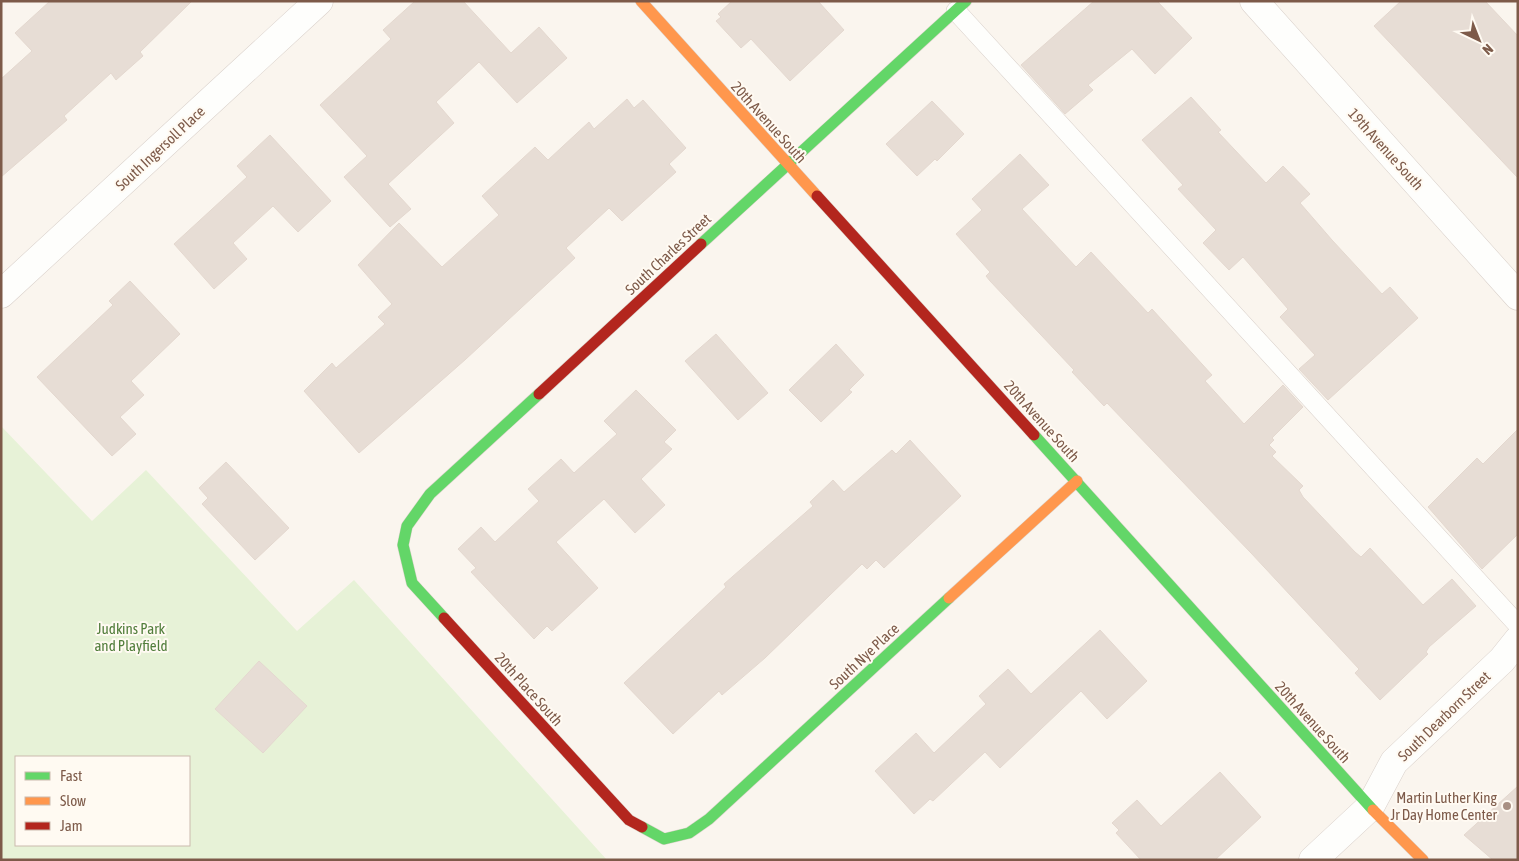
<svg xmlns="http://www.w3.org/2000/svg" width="1519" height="861" viewBox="0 0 1519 861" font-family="'Asap Condensed',sans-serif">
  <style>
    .green { fill: #e7f2d7; fill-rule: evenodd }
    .building { fill: #e7ddd5; stroke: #e4d8cf }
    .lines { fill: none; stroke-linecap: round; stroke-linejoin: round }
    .lane-casing { stroke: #d9d0ca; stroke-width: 20 }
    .street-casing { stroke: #d9d0ca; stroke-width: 29 }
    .fast-casing { stroke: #dbd2cb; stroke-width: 12 }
    .slow-casing { stroke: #dbd2cb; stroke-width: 12 }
    .jam-casing { stroke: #dbd2cb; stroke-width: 12 }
    .lane { stroke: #fefefc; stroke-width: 19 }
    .street { stroke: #fefefc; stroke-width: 28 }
    .fast { stroke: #63d668; stroke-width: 11 }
    .slow { stroke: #ff974d; stroke-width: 11 }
    .jam { stroke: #b3261e; stroke-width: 11 }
    .poi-dot { fill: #a99083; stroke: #fffaf2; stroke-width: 2 }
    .labels { text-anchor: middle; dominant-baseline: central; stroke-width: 4; stroke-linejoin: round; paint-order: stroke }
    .street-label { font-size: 15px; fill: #7d5a49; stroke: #fffaf2 }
    .park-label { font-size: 15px; fill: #527e3c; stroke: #fffaf2 }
    .poi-label { font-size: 15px; fill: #7d5a49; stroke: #fffaf2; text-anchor: end }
  </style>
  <rect width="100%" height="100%" fill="#faf5ee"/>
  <path class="green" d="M 1,426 L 92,521 L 146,470 L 297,631 L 354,580 L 607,860 L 1,860 ZM 16,757 L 189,757 L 189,845 L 16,845 Z"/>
  <g class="building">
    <polygon points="50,1 192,1 140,52 143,56 116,80 111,73 64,116 67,120 1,177 1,79 32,51 15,33"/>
    <polygon points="415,1 463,1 511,53 539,27 567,58 517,103 479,62 436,102 454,123 388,184 411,209 390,227 344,177 367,156 320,105 391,39 383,30"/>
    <polygon points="732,1 818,1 844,30 790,81 751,39 741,48 716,21 721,17 718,14"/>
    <polygon points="1094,1 1157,1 1192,38 1155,74 1132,49 1088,85 1093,90 1065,114 1021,65"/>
    <polygon points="1401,1 1485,1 1518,36 1518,178 1374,26"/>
    <polygon points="1191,97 1221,130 1218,132 1266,183 1283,166 1310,194 1300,203 1332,240 1382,294 1390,287 1418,318 1328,400 1299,369 1315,355 1280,317 1288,309 1243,257 1229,270 1203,243 1216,230 1178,189 1183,185 1142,140"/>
    <polygon points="627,99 634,108 643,100 686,148 669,164 676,172 622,221 609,208 566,248 575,258 466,359 359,453 304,391 332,363 336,368 385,324 378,317 392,304 358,265 399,223 442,267 499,215 482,196 535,147 548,160 589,122 594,129"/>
    <polygon points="932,101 964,134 937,161 935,159 917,176 886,144"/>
    <polygon points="270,135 331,201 298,232 273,206 233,243 247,259 214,289 174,244 247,177 237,166"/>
    <polygon points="1020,154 1049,185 1022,209 1076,267 1091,252 1148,313 1152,309 1212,375 1205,381 1244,424 1283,385 1303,407 1272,438 1274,440 1269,445 1276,452 1272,456 1303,486 1299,490 1303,497 1355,552 1361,557 1370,548 1423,605 1452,579 1476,606 1429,647 1426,652 1428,654 1380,700 1355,673 1359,669 1251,553 1107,403 1104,406 1072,372 1074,370 990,281 986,276 990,272 956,234 982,210 972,199"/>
    <polygon points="130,281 180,334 131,381 144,395 120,417 136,434 112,456 37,377 113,305 109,301"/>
    <polygon points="716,334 768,393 738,420 685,361"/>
    <polygon points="836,344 864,375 849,390 852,392 821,422 789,390"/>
    <polygon points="636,390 676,430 664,442 672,449 641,479 665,505 635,533 604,499 556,542 598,588 552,631 547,626 534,639 471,572 476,568 458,549 481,527 495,542 539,501 528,489 561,459 574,473 617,434 604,421"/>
    <polygon points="1518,429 1518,534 1482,569 1428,507 1477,458 1483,464"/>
    <polygon points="910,440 961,496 884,568 876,560 867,569 862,564 765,658 722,695 719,691 673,734 624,683 726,587 724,584 813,506 810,502 833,480 844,492 892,450 896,454"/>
    <polygon points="226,462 289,528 255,560 202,504 208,498 199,488"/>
    <polygon points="1100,630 1147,681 1107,719 1081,691 1000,768 985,752 933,801 930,799 914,814 875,771 916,733 934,753 986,704 979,696 1008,669 1031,694"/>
    <polygon points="259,661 307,706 263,753 215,709"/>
    <polygon points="1220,772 1261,817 1215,860 1141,860 1116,833 1119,830 1112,823 1137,800 1161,826"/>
    <polygon points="1518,786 1518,860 1493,860 1464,835"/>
  </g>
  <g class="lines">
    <g class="lane-casing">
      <polyline id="lane" points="956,11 1518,625"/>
    </g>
    <g class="street-casing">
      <g id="street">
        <polyline points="1254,1 1518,296"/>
        <polyline points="1,294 319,1"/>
        <polyline points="1313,860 1370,807 1394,762 1502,660 1518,640"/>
      </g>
    </g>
    <g class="fast-casing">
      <g id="fast">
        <polyline points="701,244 966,1"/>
        <polyline points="1034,435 1373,810"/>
        <polyline points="444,618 412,583 403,545 407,526 430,494 539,394"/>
        <polyline points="642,827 664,839 689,833 709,819 949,598"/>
      </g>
    </g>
    <g class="slow-casing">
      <g id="slow">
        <polyline points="641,1 817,196"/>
        <polyline points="949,598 1077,481"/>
        <polyline points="1373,810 1423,860"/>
      </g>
    </g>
    <g class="jam-casing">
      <g id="jam">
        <polyline points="817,196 1034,435"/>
        <polyline points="539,394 701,244"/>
        <polyline points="444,618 629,820 642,827"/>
      </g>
    </g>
    <use href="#lane" class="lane"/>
    <use href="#street" class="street"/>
    <use href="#fast" class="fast"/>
    <use href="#slow" class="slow"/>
    <use href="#jam" class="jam"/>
  </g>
  <circle class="poi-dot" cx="1507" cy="806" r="5"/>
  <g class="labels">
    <g class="street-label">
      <text transform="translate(769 122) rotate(48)">20th Avenue South</text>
      <text transform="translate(160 148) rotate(-43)">South Ingersoll Place</text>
      <text transform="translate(1386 149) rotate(48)">19th Avenue South</text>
      <text transform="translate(668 254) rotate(-43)">South Charles Street</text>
      <text transform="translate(1042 421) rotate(48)">20th Avenue South</text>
      <text transform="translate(864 656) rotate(-43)">South Nye Place</text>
      <text transform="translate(529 689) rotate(48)">20th Place South</text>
      <text transform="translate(1444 716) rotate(-44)">South Dearborn Street</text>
      <text transform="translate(1313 722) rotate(48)">20th Avenue South</text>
    </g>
    <g class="park-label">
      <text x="131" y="628">Judkins Park<tspan x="131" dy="17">and Playfield</tspan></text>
    </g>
    <g class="poi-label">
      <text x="1497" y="797">Martin Luther King<tspan x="1497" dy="17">Jr Day Home Center</tspan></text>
    </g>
  </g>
  <rect width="1519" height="861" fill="none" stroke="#7d5a49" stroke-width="5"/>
  <rect x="15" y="756" width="175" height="90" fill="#fffaf2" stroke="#cbbaae"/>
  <rect x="25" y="772" width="25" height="8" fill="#63d668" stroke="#cbbaae"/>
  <text x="60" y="781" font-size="15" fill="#7d5a49">Fast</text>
  <rect x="25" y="797" width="25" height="8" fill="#ff974d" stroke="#cbbaae"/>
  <text x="60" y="806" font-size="15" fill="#7d5a49">Slow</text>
  <rect x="25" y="822" width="25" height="8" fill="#b3261e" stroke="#cbbaae"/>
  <text x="60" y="831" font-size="15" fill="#7d5a49">Jam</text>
  <g transform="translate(1479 40) rotate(137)" stroke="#fffaf2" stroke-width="4" paint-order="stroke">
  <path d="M0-4L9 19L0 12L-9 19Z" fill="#7d5a49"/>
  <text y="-8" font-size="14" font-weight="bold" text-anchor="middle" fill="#7d5a49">N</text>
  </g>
</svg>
